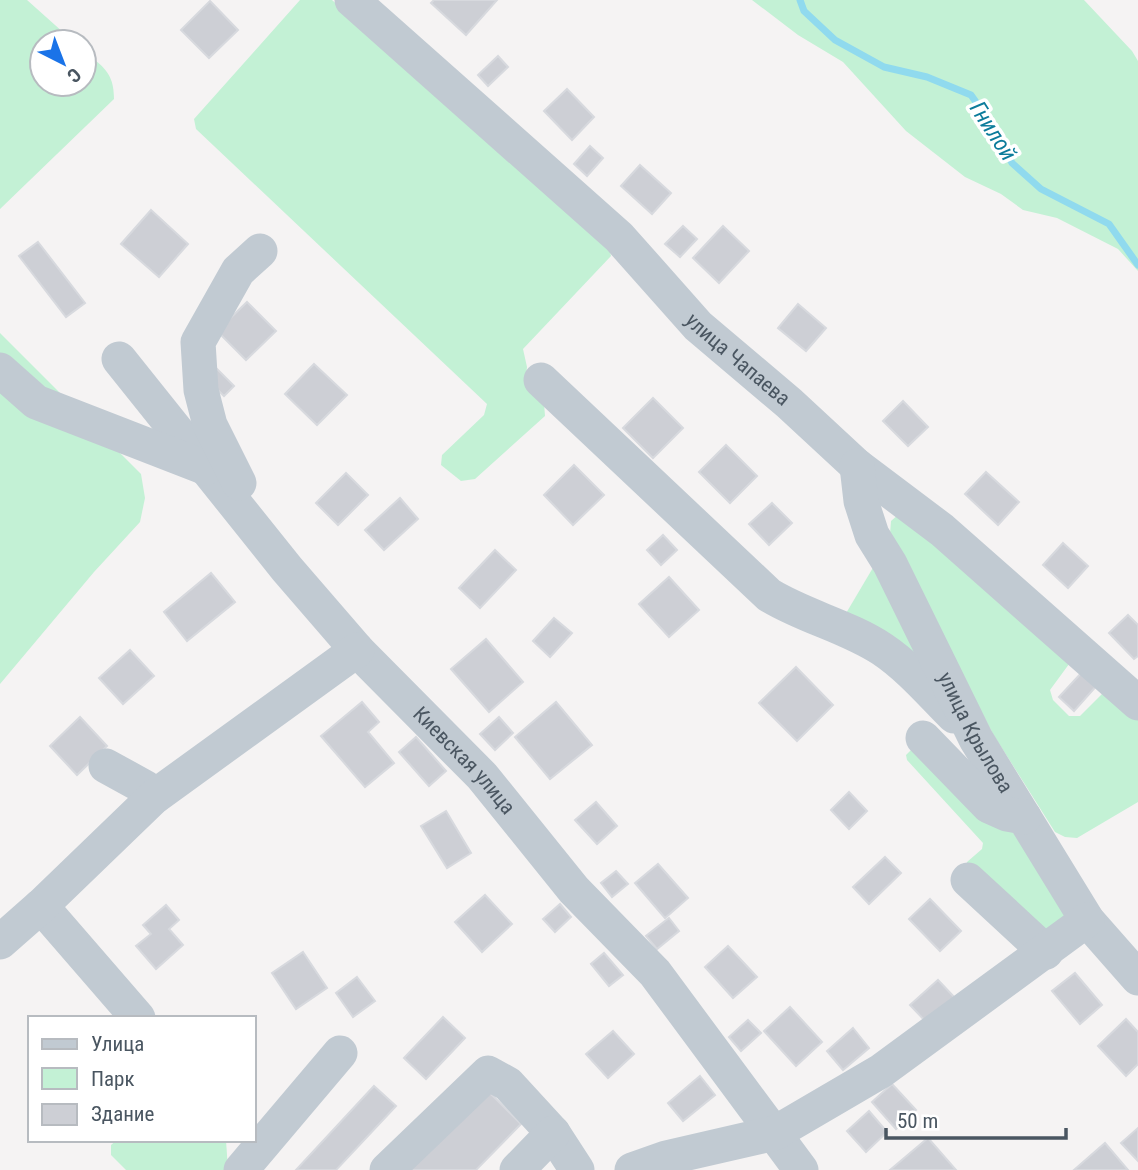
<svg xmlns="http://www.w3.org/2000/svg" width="1138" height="1170" viewBox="0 0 1138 1170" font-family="'Roboto Condensed',sans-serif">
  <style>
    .green { fill: #c3f1d5 }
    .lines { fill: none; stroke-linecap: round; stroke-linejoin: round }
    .stream { stroke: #90daee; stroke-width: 7 }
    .building { fill: #cdcfd5; stroke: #d7d9de; stroke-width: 2 }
    .minor { stroke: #c1cad2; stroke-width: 35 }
    .labels { text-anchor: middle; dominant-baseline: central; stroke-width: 7; stroke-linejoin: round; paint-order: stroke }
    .street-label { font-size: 21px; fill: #4a5661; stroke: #fff }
    .water-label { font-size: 23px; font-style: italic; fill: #0c7c9b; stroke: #fff }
  </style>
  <rect width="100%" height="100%" fill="#f5f3f3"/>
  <g class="green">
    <path d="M 0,0 L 27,0 L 74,42 L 42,42 L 42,84 L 84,84 L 84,51 C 103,67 114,72 114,99 L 0,209 Z"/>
    <polygon points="300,0 332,0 608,244 611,256 523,349 527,367 526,377 544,403 545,416 475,479 461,481 441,465 442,455 484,415 487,404 196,129 194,119"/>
    <polygon points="752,0 1084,0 1132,51 1138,61 1138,271 1118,249 1057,218 1023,210 1001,194 965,177 906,131 843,62 798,35"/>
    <polygon points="0,333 141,474 145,498 140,522 94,572 0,684"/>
    <polygon points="899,514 1072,660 1050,690 1053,700 1069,716 1080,716 1104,692 1138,715 1138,802 1077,838 1065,837 1055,832 993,734 890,534 891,521"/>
    <polygon points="874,566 935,670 845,615"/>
    <polygon points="913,748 1003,819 1073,912 1054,937 967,869 967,862 982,849 983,843 907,760 906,755"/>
    <polygon points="117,1140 226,1140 228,1170 126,1170 111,1155 111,1145"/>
  </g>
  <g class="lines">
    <polyline class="stream" points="800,0 804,11 835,40 884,67 927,77 971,95 995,129 1012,163 1041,189 1109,224 1138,265"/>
  </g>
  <g class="building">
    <polygon points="434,0 497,0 466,35 431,3"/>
    <polygon points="210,1 238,30 209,58 181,30"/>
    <polygon points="498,56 508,67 488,86 478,75"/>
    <polygon points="567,89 594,117 572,140 544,111"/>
    <polygon points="590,146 603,158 587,176 574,164"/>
    <polygon points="640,165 671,193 652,214 621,186"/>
    <polygon points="151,210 188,244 159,277 121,244"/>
    <polygon points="683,226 697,239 680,257 665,244"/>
    <polygon points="723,226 749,251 719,283 693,258"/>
    <polygon points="38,242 85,303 66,317 19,256"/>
    <polygon points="247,302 276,331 246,360 217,331"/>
    <polygon points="798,304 826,328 806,351 778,328"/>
    <polygon points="314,364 347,395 317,425 285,394"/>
    <polygon points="215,367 234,386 224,396 205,377"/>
    <polygon points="653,398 683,428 653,458 623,428"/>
    <polygon points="903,401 928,427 908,446 883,421"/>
    <polygon points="726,445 757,476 730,503 699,472"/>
    <polygon points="574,465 604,495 573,525 544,495"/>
    <polygon points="986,472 1019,502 998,525 965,494"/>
    <polygon points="346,473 368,495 338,525 316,503"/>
    <polygon points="400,498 418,519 384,550 365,530"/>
    <polygon points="772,503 792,523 769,545 749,524"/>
    <polygon points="663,535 677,550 661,565 647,550"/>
    <polygon points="1063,543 1088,566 1068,588 1043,565"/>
    <polygon points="495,550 516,570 480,608 459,588"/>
    <polygon points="211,573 235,602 187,641 164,612"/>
    <polygon points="669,577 699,610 669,637 639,604"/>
    <polygon points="1128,615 1138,625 1138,656 1134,659 1109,633"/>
    <polygon points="554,618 572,633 550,657 533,641"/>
    <polygon points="486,639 523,682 489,712 451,669"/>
    <polygon points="130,650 154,676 123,704 99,678"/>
    <polygon points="796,667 833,705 797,741 759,703"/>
    <polygon points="1085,669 1099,683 1074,711 1059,697"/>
    <polygon points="362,702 379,722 368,732 394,763 365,787 321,736"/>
    <polygon points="556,702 592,745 550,779 515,737"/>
    <polygon points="80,717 107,746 77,775 50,746"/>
    <polygon points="499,717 513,733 495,750 480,734"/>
    <polygon points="416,737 446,771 429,786 399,752"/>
    <polygon points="849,792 867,811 849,829 831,810"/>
    <polygon points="596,802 617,826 597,844 575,820"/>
    <polygon points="446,811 471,853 447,868 421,826"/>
    <polygon points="885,857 901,873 869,904 853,887"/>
    <polygon points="658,864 688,898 665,918 635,883"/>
    <polygon points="616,871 628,884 612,897 601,883"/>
    <polygon points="485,895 512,924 482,952 455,922"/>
    <polygon points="930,899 961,931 940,951 909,919"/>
    <polygon points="560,904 571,917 555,932 543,919"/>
    <polygon points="166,905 179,920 169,929 183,945 156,969 136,946 151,934 143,925"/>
    <polygon points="669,918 679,931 657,949 646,936"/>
    <polygon points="728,946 757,977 733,998 705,967"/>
    <polygon points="303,952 327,988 296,1009 272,973"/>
    <polygon points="604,953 623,975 609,986 591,964"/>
    <polygon points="1075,973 1102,1005 1080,1024 1052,991"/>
    <polygon points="357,977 375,1001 353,1017 336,993"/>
    <polygon points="938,980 956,999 929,1025 910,1005"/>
    <polygon points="790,1007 822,1042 796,1066 764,1031"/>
    <polygon points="443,1017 465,1038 426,1079 404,1058"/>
    <polygon points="1126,1019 1138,1032 1138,1064 1126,1076 1098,1046"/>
    <polygon points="748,1020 761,1033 741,1051 729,1037"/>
    <polygon points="853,1028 869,1048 843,1070 827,1051"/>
    <polygon points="613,1031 634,1054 608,1078 586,1054"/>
    <polygon points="700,1076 715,1095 683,1121 668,1103"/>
    <polygon points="892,1084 916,1110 896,1129 872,1102"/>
    <polygon points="374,1086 396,1106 336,1170 296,1170"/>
    <polygon points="484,1087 521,1124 476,1170 402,1170"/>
    <polygon points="869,1111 887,1132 866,1152 847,1131"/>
    <polygon points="1138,1128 1138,1161 1121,1143"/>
    <polygon points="928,1138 956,1170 890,1170"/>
    <polygon points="1105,1143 1128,1170 1074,1170"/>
  </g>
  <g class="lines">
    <g class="minor">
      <path id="s1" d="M 352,0 L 619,237 L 698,326 L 789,403 L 857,466 L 942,530 L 1138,703"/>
      <path id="s2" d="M 119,359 L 287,569 L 357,650 L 482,776 L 574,890 L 655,973 L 801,1170"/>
      <polyline points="0,370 36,402 206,468"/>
      <path d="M 541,380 L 769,595 C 805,617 847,626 882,649 C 909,667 931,693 954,716"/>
      <path id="s3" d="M 857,466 L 861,501 L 872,535 L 890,564 L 976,739 L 1087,920 L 1138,978"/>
      <polyline points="239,483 210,425 201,390 198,342 238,271 260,251"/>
      <polyline points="923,738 989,806 1007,814 1024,817"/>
      <polyline points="106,766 146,788 154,797"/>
      <polyline points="968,880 1046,952"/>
      <polyline points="41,906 138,1018"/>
      <polyline points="0,942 41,906 154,797 357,650"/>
      <polyline points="241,1170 340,1053"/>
      <polyline points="387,1170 488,1073 508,1084 553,1133 577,1170"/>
      <polyline points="517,1170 553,1133"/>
      <polyline points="632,1170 666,1158 775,1133 881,1071 1087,920"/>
    </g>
  </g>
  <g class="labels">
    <g class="street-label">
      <text stroke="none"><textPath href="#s1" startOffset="528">улица Чапаева</textPath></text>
      <text stroke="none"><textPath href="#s3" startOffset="294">улица Крылова</textPath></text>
      <text stroke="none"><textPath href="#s2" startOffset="530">Киевская улица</textPath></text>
    </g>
    <g class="water-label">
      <text transform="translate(993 131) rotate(57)">Гнилой</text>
    </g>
  </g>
  <rect x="28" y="1016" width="228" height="126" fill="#ffffff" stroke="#b7bbc0" stroke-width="2"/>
  <rect x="42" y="1039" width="35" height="10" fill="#c1cad2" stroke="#b7bbc0" stroke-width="2"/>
  <text x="91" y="1051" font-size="21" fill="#4a5661">Улица</text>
  <rect x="42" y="1068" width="35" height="21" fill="#c3f1d5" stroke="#b7bbc0" stroke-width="2"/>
  <text x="91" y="1086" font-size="21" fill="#4a5661">Парк</text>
  <rect x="42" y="1104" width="35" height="21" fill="#cdcfd5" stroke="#b7bbc0" stroke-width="2"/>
  <text x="91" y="1121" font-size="21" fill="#4a5661">Здание</text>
  <g transform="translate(63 63) rotate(138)"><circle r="33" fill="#ffffff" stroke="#b7bbc0" stroke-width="2"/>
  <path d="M0-5L12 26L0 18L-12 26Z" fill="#1a73e8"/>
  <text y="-10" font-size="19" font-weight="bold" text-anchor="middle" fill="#4a5661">С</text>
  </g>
  <path d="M886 1128v10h180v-10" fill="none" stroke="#4a5661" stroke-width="3.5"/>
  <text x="897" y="1128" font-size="21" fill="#4a5661" stroke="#ffffff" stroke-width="5" paint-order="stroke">50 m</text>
</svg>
